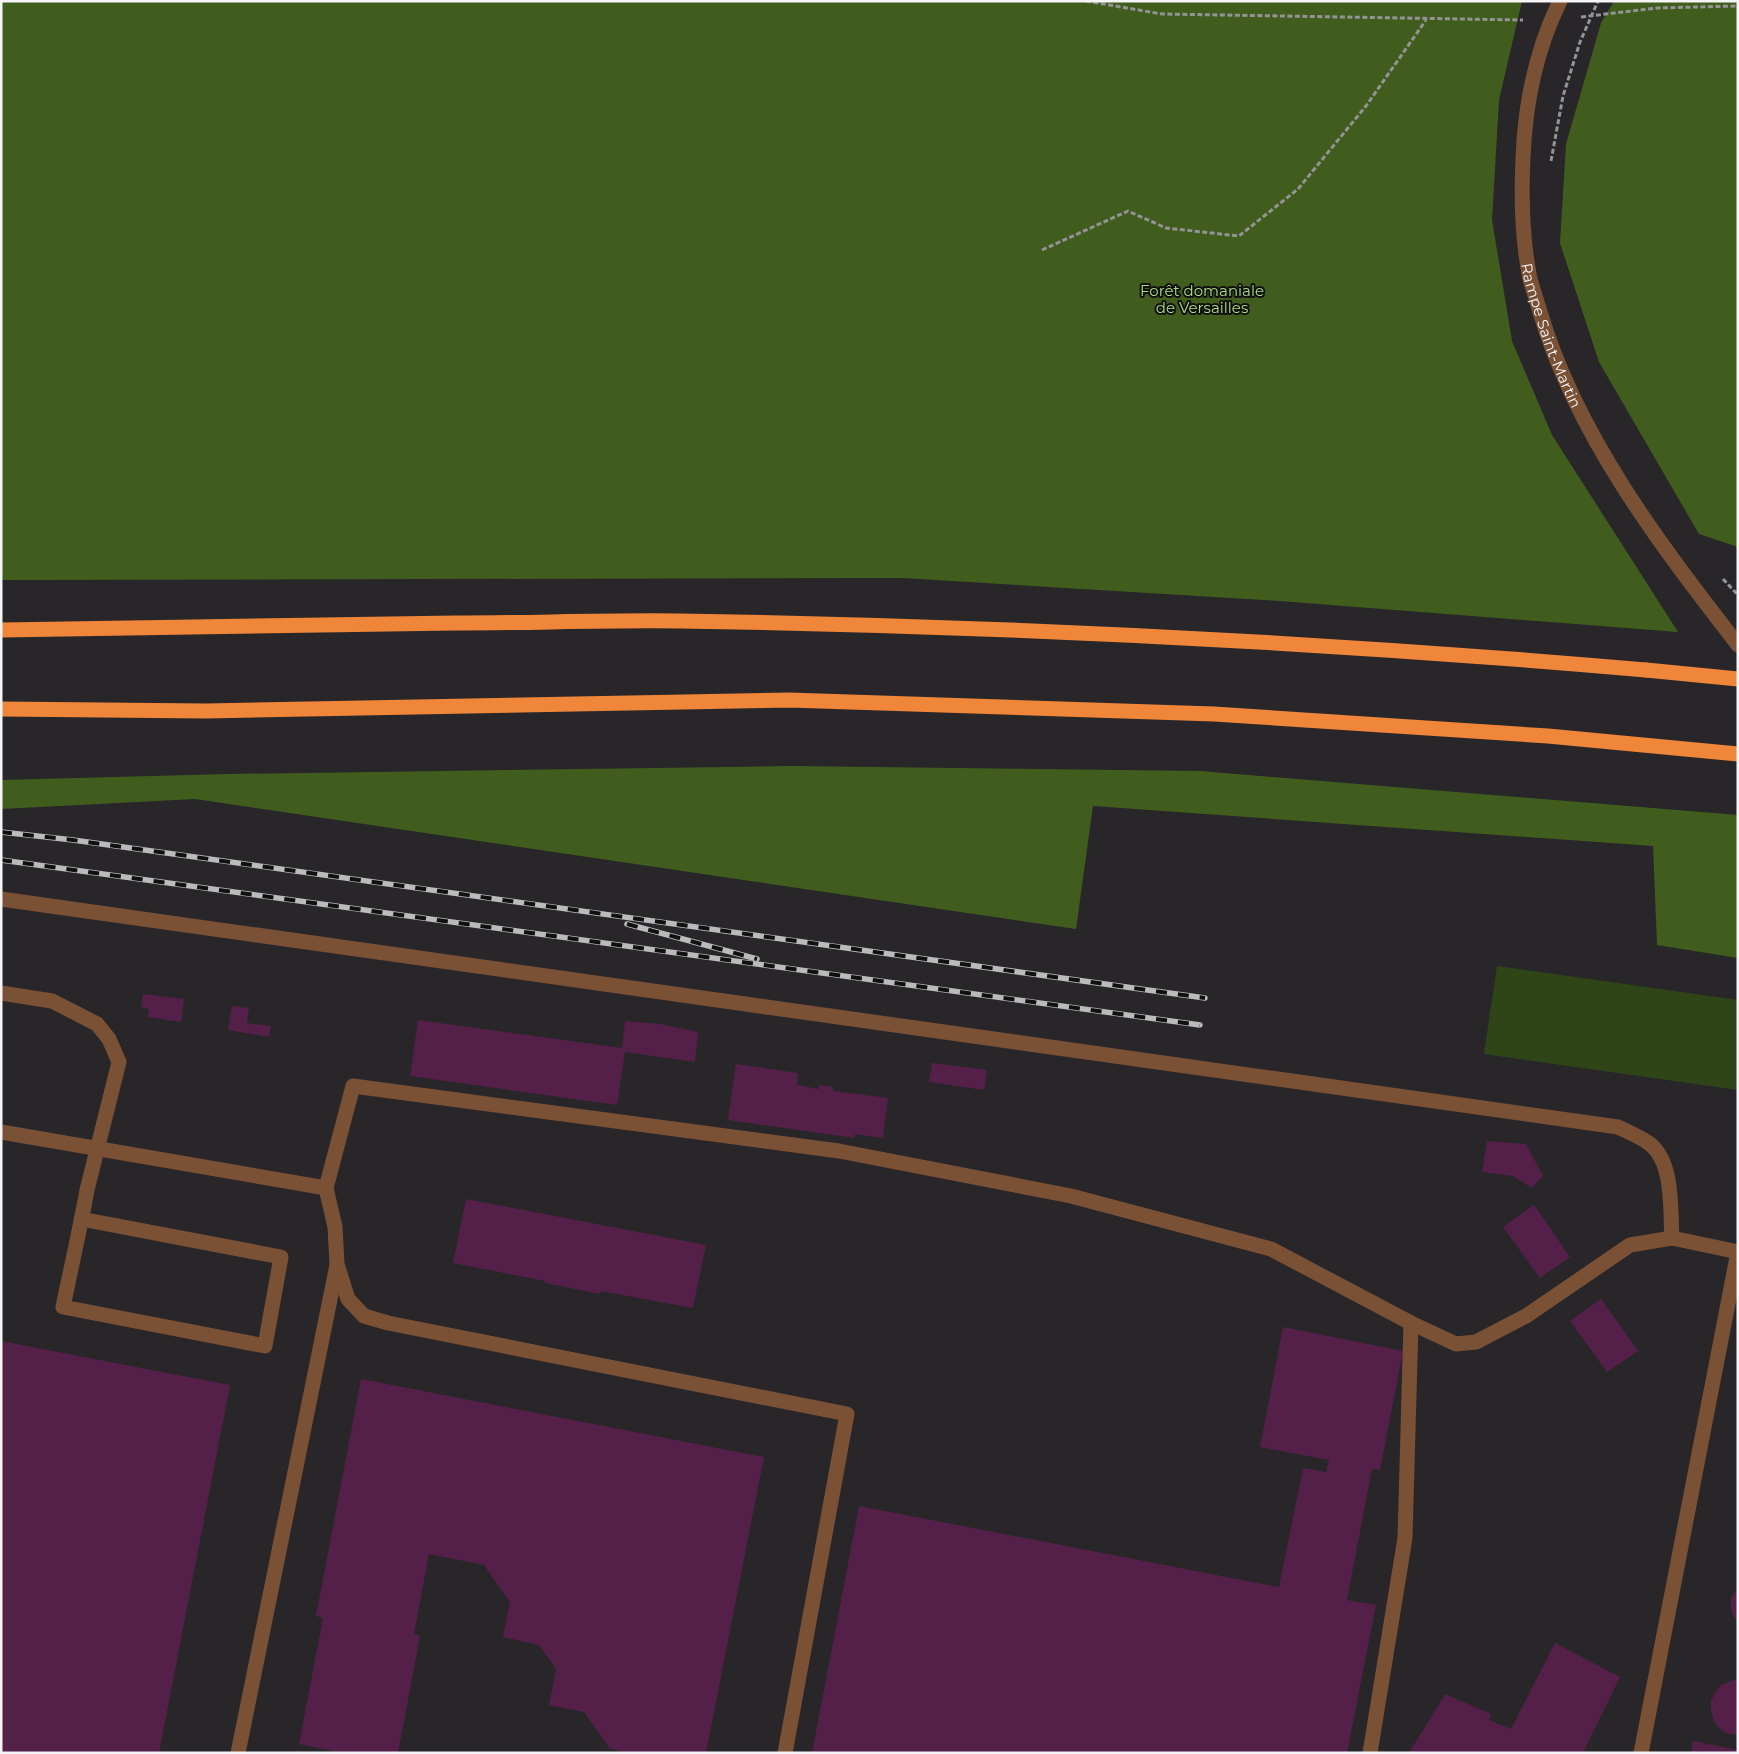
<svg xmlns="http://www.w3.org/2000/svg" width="1739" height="1754" viewBox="0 0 1739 1754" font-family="Montserrat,sans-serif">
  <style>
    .green { fill: #304517 }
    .forest { fill: #415d1e }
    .building { fill: #54204a }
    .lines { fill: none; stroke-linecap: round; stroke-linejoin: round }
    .path { stroke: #949395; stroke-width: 3; stroke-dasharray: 5 2.5; stroke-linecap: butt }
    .minor { stroke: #7b5136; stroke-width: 15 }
    .highway { stroke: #f0863a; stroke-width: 15 }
    .rail-casing { stroke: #bcbabd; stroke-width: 5.5 }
    .rail { stroke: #101011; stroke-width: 4; stroke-dasharray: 11; stroke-linecap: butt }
    .highway-bridge { stroke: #f0863a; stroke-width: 15 }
    .labels { text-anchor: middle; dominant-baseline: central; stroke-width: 4; stroke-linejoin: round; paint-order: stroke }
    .park-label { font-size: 15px; fill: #afdc82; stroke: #101011 }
    .street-label { font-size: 15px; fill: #f5f4f6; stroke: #101011 }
  </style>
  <rect width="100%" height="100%" fill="#282629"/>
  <polygon class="green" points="1497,966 1738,1000 1738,1090 1484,1054"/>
  <g class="forest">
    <polygon points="1,1 1522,1 1499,100 1492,220 1512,341 1552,435 1678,632 1280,601 903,578 1,580"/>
    <polygon points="1614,1 1738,1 1738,547 1699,534 1599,362 1560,243 1566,144 1601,23"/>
    <polygon points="791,766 1200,771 1738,815 1738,958 1657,945 1653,846 1093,806 1076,929 195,799 1,809 1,780 228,774"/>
  </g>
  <g class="building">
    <polygon points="143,994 184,999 181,1022 148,1017 149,1009 141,1008"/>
    <polygon points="232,1006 249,1008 247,1023 271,1026 269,1037 228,1030"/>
    <polygon points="418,1020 622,1048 625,1021 661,1024 698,1032 695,1062 625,1052 617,1105 410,1076"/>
    <polygon points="932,1063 987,1070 984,1090 929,1082"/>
    <polygon points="736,1064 798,1073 797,1085 819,1089 819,1085 833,1087 833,1091 888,1098 883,1138 855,1134 855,1138 728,1120"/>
    <polygon points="1487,1141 1526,1144 1543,1176 1532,1188 1513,1176 1482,1172"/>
    <polygon points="466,1199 706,1245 693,1308 601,1291 600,1294 545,1283 545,1281 453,1263"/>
    <polygon points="1534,1205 1570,1257 1540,1278 1503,1227"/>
    <polygon points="1601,1299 1638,1351 1607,1372 1570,1321"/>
    <polygon points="1283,1327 1403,1351 1380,1470 1372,1469 1347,1600 1376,1605 1347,1753 812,1753 859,1506 1279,1587 1303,1468 1326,1472 1329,1460 1260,1447"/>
    <polygon points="1,1341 230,1385 159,1753 1,1753"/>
    <polygon points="361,1379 764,1457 706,1753 629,1753 610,1749 584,1712 549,1705 556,1669 539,1645 503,1637 510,1602 484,1565 429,1554 414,1634 420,1636 398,1753 343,1753 299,1744 323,1618 316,1616"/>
    <polygon points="1738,1587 1738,1623 1733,1615 1731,1608 1731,1598"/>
    <polygon points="1555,1643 1620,1677 1583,1753 1409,1753 1445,1694 1491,1714 1489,1720 1511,1729"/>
    <polygon points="1733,1680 1738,1680 1738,1735 1726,1733 1720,1729 1714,1721 1711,1711 1711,1701 1716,1691 1720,1686"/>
    <polygon points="1693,1741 1738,1750 1738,1753 1691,1753"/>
  </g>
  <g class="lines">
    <g class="path">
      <polyline points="1086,1 1162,14 1523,20"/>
      <polyline points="1581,17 1657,8 1738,6"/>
      <polyline points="1551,161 1563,96 1580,42 1598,1"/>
      <polyline points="1042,250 1128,211 1166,228 1239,236 1298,189 1366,106 1426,20"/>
      <polyline points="1723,579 1738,595"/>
    </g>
    <g class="minor">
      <path id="s1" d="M 1560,1 C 1536,50 1525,104 1523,158 C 1521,199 1522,239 1530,279 C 1533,290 1537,301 1540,312 C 1577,436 1659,543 1738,645"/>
      <path d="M 1,899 L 1618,1127 C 1628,1132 1641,1137 1650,1144 C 1674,1163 1670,1210 1672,1238"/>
      <path d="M 1,993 L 52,1001 L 97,1024 L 109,1039 L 119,1062 L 87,1190 C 80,1229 71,1268 63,1307 L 265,1346 L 281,1257 L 81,1219"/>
      <polyline points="1,1132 326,1188"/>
      <polyline points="238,1753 337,1265"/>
      <polyline points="785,1753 847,1414 388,1323 364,1316 348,1299 337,1264 335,1227 326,1188 353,1086 839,1151 1071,1196 1271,1249 1411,1323 1456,1344 1476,1342 1526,1316 1630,1245 1672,1238 1738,1252"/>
      <polyline points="1370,1753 1405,1538 1411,1323"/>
      <polyline points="1641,1753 1738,1252"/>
    </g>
    <g class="highway">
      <path d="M 1,630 C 153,627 305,625 456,623 C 531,623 605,620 680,621 C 1003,626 1325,642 1646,670"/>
      <polyline points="1,709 206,711 789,700 1214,714 1548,736 1738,754"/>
    </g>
    <g class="rail-casing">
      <g id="rail">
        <polyline points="1,832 73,840 1205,998"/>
        <polyline points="1,860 1200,1025"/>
        <polyline points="627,924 757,959"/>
      </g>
    </g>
    <use href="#rail" class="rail"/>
    <polyline class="highway-bridge" points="1646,670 1738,679"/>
  </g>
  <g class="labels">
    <g class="park-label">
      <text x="1202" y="290">Forêt domaniale<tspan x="1202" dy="17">de Versailles</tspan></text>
    </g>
    <g class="street-label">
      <text stroke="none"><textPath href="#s1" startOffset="344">Rampe Saint-Martin</textPath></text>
    </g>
  </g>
  <rect width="1739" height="1754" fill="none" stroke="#f5f4f6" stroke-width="5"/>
</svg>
